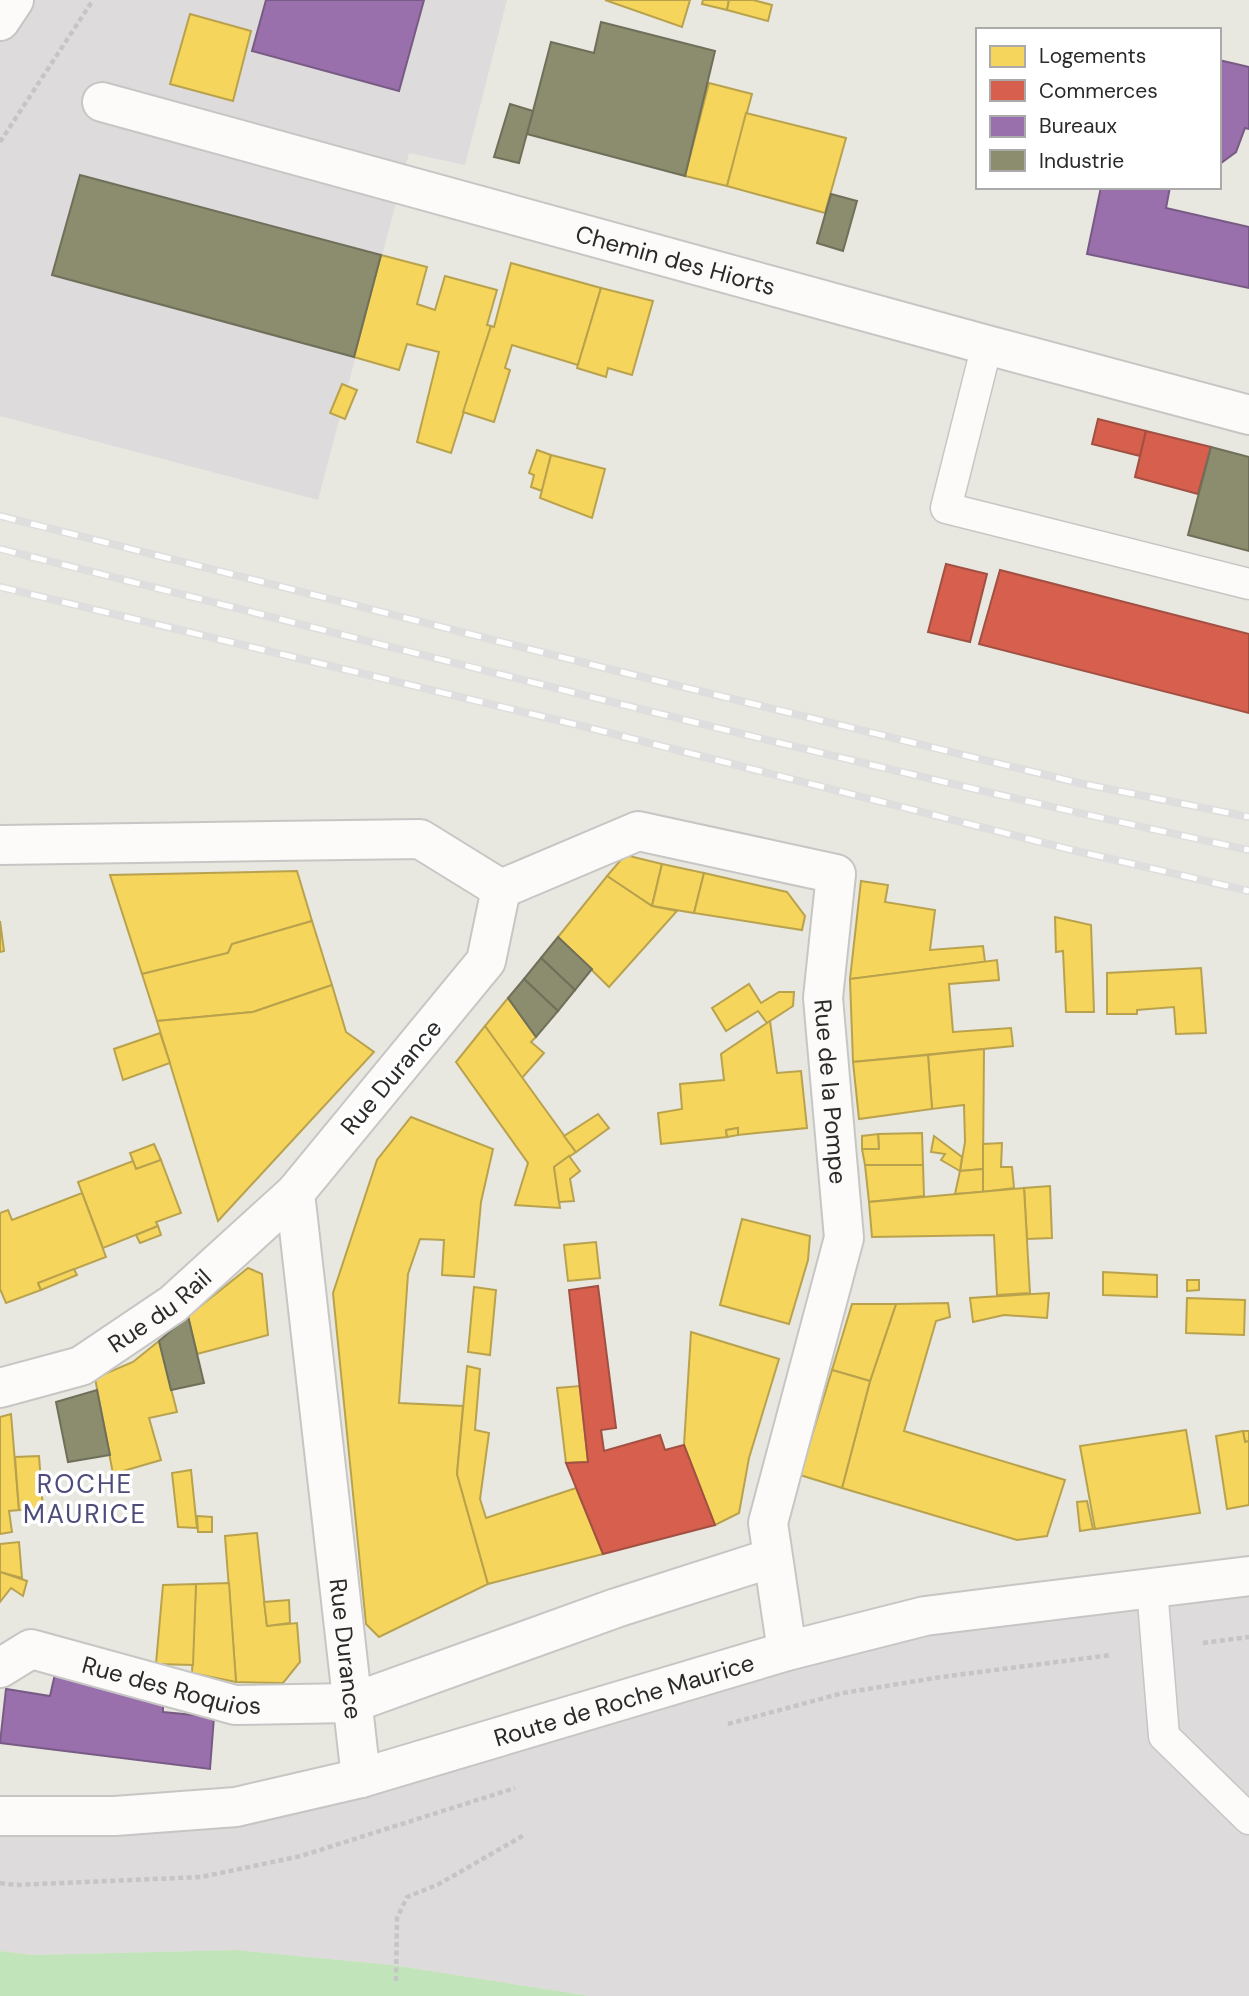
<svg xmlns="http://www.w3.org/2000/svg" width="1249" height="1996" viewBox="0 0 1249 1996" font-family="'DM Sans',sans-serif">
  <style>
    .industrial { fill: #dddbdb }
    .green { fill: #c2e4ba }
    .homes { fill: #f6d55c; stroke: #b9a24d; stroke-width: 2 }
    .shops { fill: #d6604d; stroke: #a25042; stroke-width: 2 }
    .offices { fill: #9970ab; stroke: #785b84; stroke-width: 2 }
    .industry { fill: #8c8c6e; stroke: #6f6f5a; stroke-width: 2 }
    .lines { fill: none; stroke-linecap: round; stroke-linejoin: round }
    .service-casing { stroke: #c6c6c5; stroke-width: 33 }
    .minor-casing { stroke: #c6c6c5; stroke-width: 42 }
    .secondary-casing { stroke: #c6c6c5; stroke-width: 42 }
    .path { stroke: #c6c5c5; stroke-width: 4.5; stroke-dasharray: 5 3.5; stroke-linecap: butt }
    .service { stroke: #fcfbfa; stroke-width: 30 }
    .minor { stroke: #fcfbfa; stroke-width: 38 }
    .secondary { stroke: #fcfbfa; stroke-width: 38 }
    .rail-casing { stroke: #dedede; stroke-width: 8 }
    .rail { stroke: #fff; stroke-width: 5; stroke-dasharray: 16; stroke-linecap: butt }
    .labels { text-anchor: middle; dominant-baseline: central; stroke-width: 7; stroke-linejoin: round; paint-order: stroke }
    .street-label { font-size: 24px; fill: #2a2a2a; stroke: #fff }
    .neighbourhood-label { font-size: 26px; letter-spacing: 2px; fill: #4d4b7a; stroke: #fff }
  </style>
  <rect width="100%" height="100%" fill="#e8e7e0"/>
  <g class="industrial">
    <polygon points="0,0 507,0 465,165 409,153 318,500 0,416"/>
    <polygon points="1249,1576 1249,1996 590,1996 392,1965 236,1950 33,1955 0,1951 0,1824 201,1819 754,1664"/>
  </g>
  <polygon class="green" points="236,1950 392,1965 590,1996 0,1996 0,1951 33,1955"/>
  <g class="homes">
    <polygon points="605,0 690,0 682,27"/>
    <polygon points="703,0 729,0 727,10 702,4"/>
    <polygon points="729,0 753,0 772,5 768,21 727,10"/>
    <polygon points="190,14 251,31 233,101 170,84"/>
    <polygon points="709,83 752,94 727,186 685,176"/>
    <polygon points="746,113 846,138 825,213 727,186"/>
    <polygon points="381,255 427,267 417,304 435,310 445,276 497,290 487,325 491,326 451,453 417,442 439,352 407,344 399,370 354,357"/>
    <polygon points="511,263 601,288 578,365 512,345 505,368 510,370 494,422 463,412 491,326 494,327"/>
    <polygon points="601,288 653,301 632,375 608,368 606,377 577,368"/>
    <polygon points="342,384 357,390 345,419 330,413"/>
    <polygon points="537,450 551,455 542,491 531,487 534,475 529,473"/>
    <polygon points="551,455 605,469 592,518 540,498"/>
    <polygon points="625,855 662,864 652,906 607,876"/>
    <polygon points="662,864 704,873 694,913 652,906"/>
    <polygon points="297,871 312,921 232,944 228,953 142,974 110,875"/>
    <polygon points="704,873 787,892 805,916 802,930 694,913"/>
    <polygon points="607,876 652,906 677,911 609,987 558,937"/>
    <polygon points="861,881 888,885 885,902 935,910 930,950 983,946 985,962 850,979"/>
    <polygon points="1055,917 1091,925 1094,1012 1066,1012 1063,951 1056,952"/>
    <polygon points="0,921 4,951 0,952"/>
    <polygon points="312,921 332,985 253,1012 157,1021 142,974 228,953 232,944"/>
    <polygon points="997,960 999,980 949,984 953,1032 1011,1028 1013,1046 853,1062 850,979"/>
    <polygon points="1201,968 1206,1033 1176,1034 1174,1007 1137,1010 1137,1014 1107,1014 1107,973"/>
    <polygon points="749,984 761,1003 779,992 794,992 793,1006 767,1023 758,1011 726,1031 712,1008"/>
    <polygon points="332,985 346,1032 374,1052 218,1221 157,1021 253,1012"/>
    <polygon points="508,998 536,1037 531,1042 544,1053 522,1078 485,1026"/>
    <polygon points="770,1021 777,1073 801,1071 807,1128 738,1135 738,1128 726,1130 727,1137 661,1144 658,1113 682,1109 680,1084 724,1080 721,1054"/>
    <polygon points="485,1026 576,1152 554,1167 560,1208 515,1205 528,1163 456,1062"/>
    <polygon points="160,1033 170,1063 123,1080 114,1049"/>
    <polygon points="984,1049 983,1169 960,1171 965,1142 964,1105 932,1109 928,1055"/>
    <polygon points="928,1055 932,1109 859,1119 853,1062"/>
    <polygon points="598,1114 609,1128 576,1152 564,1136"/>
    <polygon points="411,1117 493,1149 481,1202 474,1277 442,1275 444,1240 420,1239 408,1274 399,1403 463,1406 457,1474 488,1584 379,1637 366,1624 333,1293 377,1160"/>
    <polygon points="738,1128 738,1135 727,1137 726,1130"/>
    <polygon points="922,1133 923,1165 865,1165 862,1149 879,1149 878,1134"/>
    <polygon points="878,1134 879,1149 862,1149 862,1136"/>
    <polygon points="934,1136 962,1157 960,1171 941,1160 945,1154 931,1152"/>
    <polygon points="1002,1143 1001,1167 1012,1167 1014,1188 983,1192 983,1144"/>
    <polygon points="154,1144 161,1160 136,1169 130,1153"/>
    <polygon points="569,1156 580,1171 570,1179 574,1201 559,1202 554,1167"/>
    <polygon points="161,1160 181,1213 156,1222 158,1226 103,1248 78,1182 133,1161 136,1169"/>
    <polygon points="865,1165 923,1165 924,1196 869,1202"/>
    <polygon points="983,1169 983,1192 955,1194 960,1171"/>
    <polygon points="1050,1186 1052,1238 1027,1239 1024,1188"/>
    <polygon points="1024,1188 1030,1293 997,1295 994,1235 872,1237 869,1202"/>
    <polygon points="82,1193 106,1257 38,1283 41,1290 6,1303 0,1289 0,1213 8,1210 12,1220"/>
    <polygon points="742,1219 810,1236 808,1260 789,1324 720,1305"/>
    <polygon points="158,1226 161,1235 140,1243 136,1235"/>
    <polygon points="596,1242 600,1278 568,1281 564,1245"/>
    <polygon points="248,1268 262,1274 268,1335 197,1354 188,1316"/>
    <polygon points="74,1269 77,1275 41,1290 38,1283"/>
    <polygon points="1103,1272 1157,1275 1157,1297 1103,1295"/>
    <polygon points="1187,1280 1199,1280 1199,1290 1187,1291"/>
    <polygon points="474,1287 496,1290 490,1355 468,1352"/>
    <polygon points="1049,1293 1047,1318 1004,1315 973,1322 970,1298"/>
    <polygon points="1187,1298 1245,1300 1244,1335 1186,1333"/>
    <polygon points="948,1303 950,1317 936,1321 904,1431 1065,1480 1047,1536 1017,1540 842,1488 870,1381 896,1304"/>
    <polygon points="852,1304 896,1304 870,1381 832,1370"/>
    <polygon points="691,1332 779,1359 749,1458 739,1513 715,1525 684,1445"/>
    <polygon points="159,1341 177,1412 149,1418 161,1460 113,1474 95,1378 133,1362"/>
    <polygon points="467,1366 480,1369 475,1430 489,1433 480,1499 486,1518 576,1488 603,1554 488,1584 457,1474"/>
    <polygon points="832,1370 870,1381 842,1488 800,1475"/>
    <polygon points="580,1386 588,1462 566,1463 557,1388"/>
    <polygon points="11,1414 19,1510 9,1511 12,1532 0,1534 0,1417"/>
    <polygon points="1186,1430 1200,1513 1095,1529 1080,1446"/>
    <polygon points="1243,1431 1249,1431 1249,1441 1245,1442"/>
    <polygon points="1243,1431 1245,1442 1249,1441 1249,1505 1227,1509 1216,1436"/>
    <polygon points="39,1456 43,1509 19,1510 15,1457"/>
    <polygon points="191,1470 197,1528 178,1527 172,1473"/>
    <polygon points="1087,1501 1093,1529 1080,1531 1077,1502"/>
    <polygon points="197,1516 212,1517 212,1532 198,1532"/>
    <polygon points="257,1533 267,1626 297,1623 300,1662 283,1683 236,1682 225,1536"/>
    <polygon points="19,1542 22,1578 0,1572 0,1544"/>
    <polygon points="0,1572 27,1581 23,1596 11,1588 0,1602"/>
    <polygon points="229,1583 236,1682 192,1673 196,1584"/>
    <polygon points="196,1584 193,1665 156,1664 163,1585"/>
    <polygon points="289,1600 290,1623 267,1626 264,1602"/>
  </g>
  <g class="shops">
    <polygon points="1098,419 1146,431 1140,456 1092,444"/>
    <polygon points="1146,431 1211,447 1198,494 1135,477"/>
    <polygon points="946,564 987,574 970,642 928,632"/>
    <polygon points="1000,570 1249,634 1249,713 979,644"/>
    <polygon points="598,1286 616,1428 601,1430 604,1451 660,1435 665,1450 684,1445 715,1525 603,1554 566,1463 588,1462 569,1290"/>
  </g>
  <g class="offices">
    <polygon points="266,0 424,0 399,91 252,51"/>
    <polygon points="1219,60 1249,67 1249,129 1245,128 1236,152 1221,163 1219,162"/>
    <polygon points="1101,187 1170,187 1166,208 1249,227 1249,288 1087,254"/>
    <polygon points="55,1674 163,1701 163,1712 214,1717 210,1769 0,1743 6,1689 50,1696"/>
  </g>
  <g class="industry">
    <polygon points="601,22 715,51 685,176 527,134 551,42 594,53"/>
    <polygon points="510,104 533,111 519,163 494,157"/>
    <polygon points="80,175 381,255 354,357 52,275"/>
    <polygon points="831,194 857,201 843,251 817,243"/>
    <polygon points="1211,447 1249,457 1249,551 1188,535"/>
    <polygon points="558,937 592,969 575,990 541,958"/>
    <polygon points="541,958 575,990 558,1011 524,979"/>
    <polygon points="524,979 558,1011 536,1037 508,998"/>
    <polygon points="188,1316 204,1383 171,1390 159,1341"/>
    <polygon points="97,1390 110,1455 68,1462 56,1402"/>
  </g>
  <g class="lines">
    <g class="service-casing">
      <g id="service">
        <polyline points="987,345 946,508 1249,584"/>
        <polyline points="1152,1588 1164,1736 1249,1819"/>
      </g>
    </g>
    <g class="minor-casing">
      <g id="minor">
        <path id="s1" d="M 102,102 L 987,345 L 1249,415"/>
        <path id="s2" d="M 0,845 L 420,839 L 501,889 L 486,961 L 295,1193 L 361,1778"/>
        <path id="s3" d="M 501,889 L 638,831 L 836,874 L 823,998 L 844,1238 L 768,1523 L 787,1651"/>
        <path id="s4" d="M 0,1388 L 81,1366 L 173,1304 L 295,1193"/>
        <path id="s5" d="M 0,1668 L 31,1649 L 235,1705 L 352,1703 L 616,1608 L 772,1558"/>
        <path id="s6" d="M 0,1816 L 115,1816 L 236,1807 L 361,1778 L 787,1651 L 925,1616 L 1249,1576"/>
      </g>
    </g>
    <g class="secondary-casing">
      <polyline id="secondary" points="0,21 14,0"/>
    </g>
    <g class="path">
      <polyline points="0,142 93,0"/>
      <polyline points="1203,1643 1249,1637"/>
      <polyline points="728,1724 843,1693 941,1677 1111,1655"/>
      <polyline points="0,1883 15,1885 201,1877 301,1856 515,1788"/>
      <polyline points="396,1981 397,1918 407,1897 439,1884 526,1834"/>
    </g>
    <use href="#service" class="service"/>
    <use href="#minor" class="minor"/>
    <use href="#secondary" class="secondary"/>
    <g class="rail-casing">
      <g id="rail">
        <polyline points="0,516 601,667 1079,783 1249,817"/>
        <path d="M 0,549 C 415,652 830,761 1249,850"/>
        <polyline points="0,587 586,727 1068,849 1249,891"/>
      </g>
    </g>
    <use href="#rail" class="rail"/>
  </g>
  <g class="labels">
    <g class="street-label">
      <text stroke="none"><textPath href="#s1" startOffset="595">Chemin des Hiorts</textPath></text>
      <text transform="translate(391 1077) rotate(-50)">Rue Durance</text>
      <text stroke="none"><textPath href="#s3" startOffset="570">Rue de la Pompe</textPath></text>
      <text stroke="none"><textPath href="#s4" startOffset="180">Rue du Rail</textPath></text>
      <text stroke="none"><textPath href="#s2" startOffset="1348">Rue Durance</textPath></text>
      <text stroke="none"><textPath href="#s5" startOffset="182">Rue des Roquios</textPath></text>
      <text stroke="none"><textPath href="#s6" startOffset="639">Route de Roche Maurice</textPath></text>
    </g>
    <g class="neighbourhood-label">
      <text x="85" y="1484">ROCHE<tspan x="85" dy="30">MAURICE</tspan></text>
    </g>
  </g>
  <rect x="976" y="28" width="245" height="161" fill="#ffffff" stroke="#aaaaaa" stroke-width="2"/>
  <rect x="990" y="46" width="35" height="21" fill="#f6d55c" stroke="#aaaaaa" stroke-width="2"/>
  <text x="1039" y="63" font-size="21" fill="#2a2a2a">Logements</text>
  <rect x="990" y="80" width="35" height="21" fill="#d6604d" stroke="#aaaaaa" stroke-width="2"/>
  <text x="1039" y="98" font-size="21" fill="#2a2a2a">Commerces</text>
  <rect x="990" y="116" width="35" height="21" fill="#9970ab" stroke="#aaaaaa" stroke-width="2"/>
  <text x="1039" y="133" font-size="21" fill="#2a2a2a">Bureaux</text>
  <rect x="990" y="150" width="35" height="21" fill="#8c8c6e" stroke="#aaaaaa" stroke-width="2"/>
  <text x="1039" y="168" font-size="21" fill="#2a2a2a">Industrie</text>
</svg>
